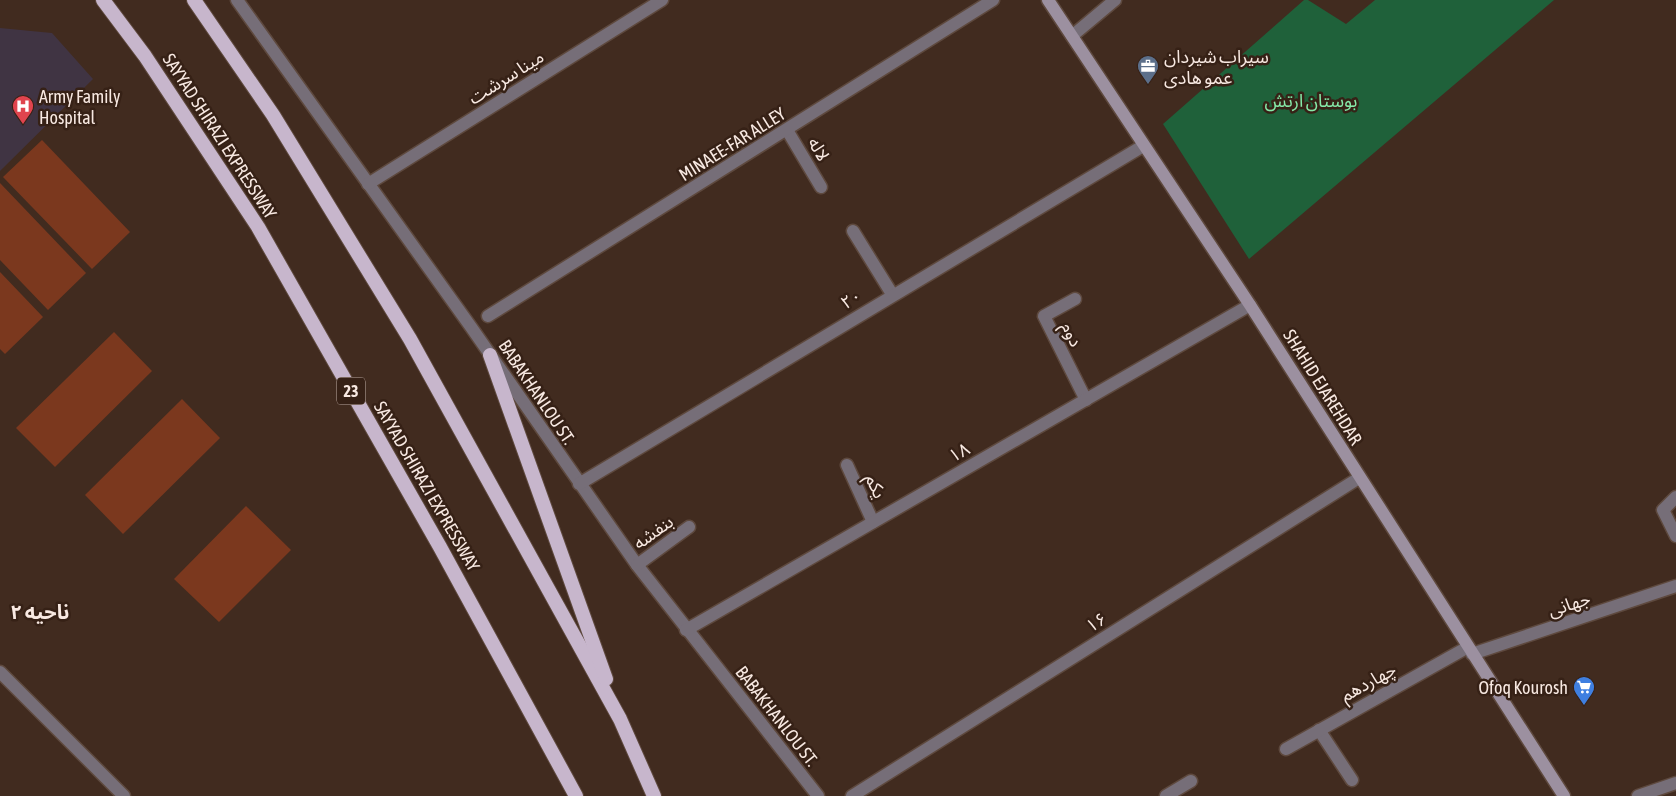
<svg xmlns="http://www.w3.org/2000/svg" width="1676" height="796" viewBox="0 0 1676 796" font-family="'Asap Condensed','Noto Sans Arabic',sans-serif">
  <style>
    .medical { fill: #403443 }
    .green { fill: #1f613a }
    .building { fill: #7b381e }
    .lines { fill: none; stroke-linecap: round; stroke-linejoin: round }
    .service-casing { stroke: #5e493e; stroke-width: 15 }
    .minor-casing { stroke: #5e493e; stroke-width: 15 }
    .secondary-casing { stroke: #5e493e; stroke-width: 15 }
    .trunk-casing { stroke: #5e493e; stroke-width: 16 }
    .service { stroke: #766e78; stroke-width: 12 }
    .minor { stroke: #766e78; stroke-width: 12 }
    .secondary { stroke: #9c90a0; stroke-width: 12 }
    .trunk { stroke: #c7b6cc; stroke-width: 14 }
    .labels { text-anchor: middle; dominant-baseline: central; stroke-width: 5; stroke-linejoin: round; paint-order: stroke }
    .shield { fill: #362116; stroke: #beada5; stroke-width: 1 }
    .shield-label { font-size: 16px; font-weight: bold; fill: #f8e9e2 }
    .poi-label { font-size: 18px; fill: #f8e9e2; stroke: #362116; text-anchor: start }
    .street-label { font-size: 18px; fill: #f8e9e2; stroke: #362116 }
    .park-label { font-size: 18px; fill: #86eaa9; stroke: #362116 }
    .quarter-label { font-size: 20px; font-weight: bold; fill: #f8e9e2; stroke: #362116 }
  </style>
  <rect width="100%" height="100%" fill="#412b1f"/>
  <polygon class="medical" points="0,28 52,33 93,79 0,171"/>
  <polygon class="green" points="1304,0 1308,0 1346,24 1375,0 1554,0 1249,259 1163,124"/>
  <g class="building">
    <polygon points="42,140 130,232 92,269 3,177"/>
    <polygon points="0,183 86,273 48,310 0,260"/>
    <polygon points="0,272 43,317 5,354 0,349"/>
    <polygon points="114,332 152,371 55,467 16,428"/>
    <polygon points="182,399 220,438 123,534 85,495"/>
    <polygon points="246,506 291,550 219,622 174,579"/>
  </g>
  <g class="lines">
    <g class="service-casing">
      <polyline id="service" points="0,672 124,796"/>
    </g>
    <g class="minor-casing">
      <g id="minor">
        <polyline points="237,0 471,327 637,565 818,796"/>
        <polyline points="1072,36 1115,0"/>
        <polyline points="787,130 821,187"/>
        <polyline points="368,184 662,0"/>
        <polyline points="853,231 892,294"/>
        <polyline points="1075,299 1044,316 1086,400"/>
        <polyline points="488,316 993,0"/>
        <polyline points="847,465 873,522"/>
        <polyline points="579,484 1143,146"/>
        <polyline points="1676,497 1663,510 1676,536"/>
        <polyline points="637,565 689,527"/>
        <polyline points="686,630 1250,305"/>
        <polyline points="1472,654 1676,586"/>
        <polyline points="1319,730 1352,780"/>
        <polyline points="1286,749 1468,647"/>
        <polyline points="852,796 1359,478"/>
        <polyline points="1166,796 1191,781"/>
        <polyline points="1638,796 1676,783"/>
      </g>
    </g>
    <g class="secondary-casing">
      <polyline id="secondary" points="1048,0 1250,305 1564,796"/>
    </g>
    <g class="trunk-casing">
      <g id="trunk">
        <polyline points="103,0 145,56 258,227 440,547 576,796"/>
        <polyline points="194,0 273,115 410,339 620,719 654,796"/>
        <polyline points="490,355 606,679"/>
      </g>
    </g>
    <use href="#service" class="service"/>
    <use href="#minor" class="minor"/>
    <use href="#secondary" class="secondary"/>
    <use href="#trunk" class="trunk"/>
  </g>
  <defs>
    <g id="office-pin" transform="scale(1.125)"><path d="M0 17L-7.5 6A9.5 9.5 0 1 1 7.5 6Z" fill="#5c6f8a" stroke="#362116"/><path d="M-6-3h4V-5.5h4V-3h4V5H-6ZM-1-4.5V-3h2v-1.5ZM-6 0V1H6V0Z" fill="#fff"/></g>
    <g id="hospital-pin" transform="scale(1.125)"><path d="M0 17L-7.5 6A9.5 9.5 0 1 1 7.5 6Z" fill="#e0444e" stroke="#362116"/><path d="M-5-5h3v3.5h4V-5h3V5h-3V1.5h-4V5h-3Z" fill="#fff"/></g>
    <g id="supermarket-pin" transform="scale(1.125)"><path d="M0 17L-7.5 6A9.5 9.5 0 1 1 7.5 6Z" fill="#3f7fe0" stroke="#362116"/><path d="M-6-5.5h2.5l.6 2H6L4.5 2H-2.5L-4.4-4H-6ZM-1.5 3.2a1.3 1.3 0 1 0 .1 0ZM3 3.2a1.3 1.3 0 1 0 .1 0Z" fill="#fff"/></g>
  </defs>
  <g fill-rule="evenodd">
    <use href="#office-pin" x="1148" y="66"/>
    <use href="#hospital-pin" x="23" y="106"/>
    <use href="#supermarket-pin" x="1584" y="687"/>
  </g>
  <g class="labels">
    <rect class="shield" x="337" y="377.5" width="28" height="27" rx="4"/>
    <g class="shield-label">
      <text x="351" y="391">23</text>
    </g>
    <g class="poi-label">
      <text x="1164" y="56">سیراب شیردان<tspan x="1164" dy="21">عمو هادی</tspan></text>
      <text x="39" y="96">Army Family<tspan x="39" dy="21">Hospital</tspan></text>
      <text x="1568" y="687" text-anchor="end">Ofoq Kourosh</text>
    </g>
    <g class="street-label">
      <text transform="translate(506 77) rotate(-32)">مینا سرشت</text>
      <text transform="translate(220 136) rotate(57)">SAYYAD SHIRAZI EXPRESSWAY</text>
      <text transform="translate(732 144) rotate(-32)">MINAEE-FAR ALLEY</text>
      <text transform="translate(819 149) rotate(59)">لاله</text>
      <text transform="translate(851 299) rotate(-31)">۲۰</text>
      <text transform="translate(1072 334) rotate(63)">دوم</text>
      <text transform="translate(1323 387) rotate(58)">SHAHID EJAREHDAR</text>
      <text transform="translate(537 392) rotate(56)">BABAKHANLOU ST.</text>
      <text transform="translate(959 452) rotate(-30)">۱۸</text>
      <text transform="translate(427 486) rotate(60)">SAYYAD SHIRAZI EXPRESSWAY</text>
      <text transform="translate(876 486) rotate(66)">یکم</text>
      <text transform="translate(653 532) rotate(-36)">بنفشه</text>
      <text transform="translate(1569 604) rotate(-18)">جهانی</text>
      <text transform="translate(1096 622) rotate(-32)">۱۶</text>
      <text transform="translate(1368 682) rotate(-29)">چهاردهم</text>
      <text transform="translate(777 716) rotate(52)">BABAKHANLOU ST.</text>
    </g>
    <g class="park-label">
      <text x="1311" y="100">بوستان ارتش</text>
    </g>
    <g class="quarter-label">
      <text x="40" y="611">ناحیه ۲</text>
    </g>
  </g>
</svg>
